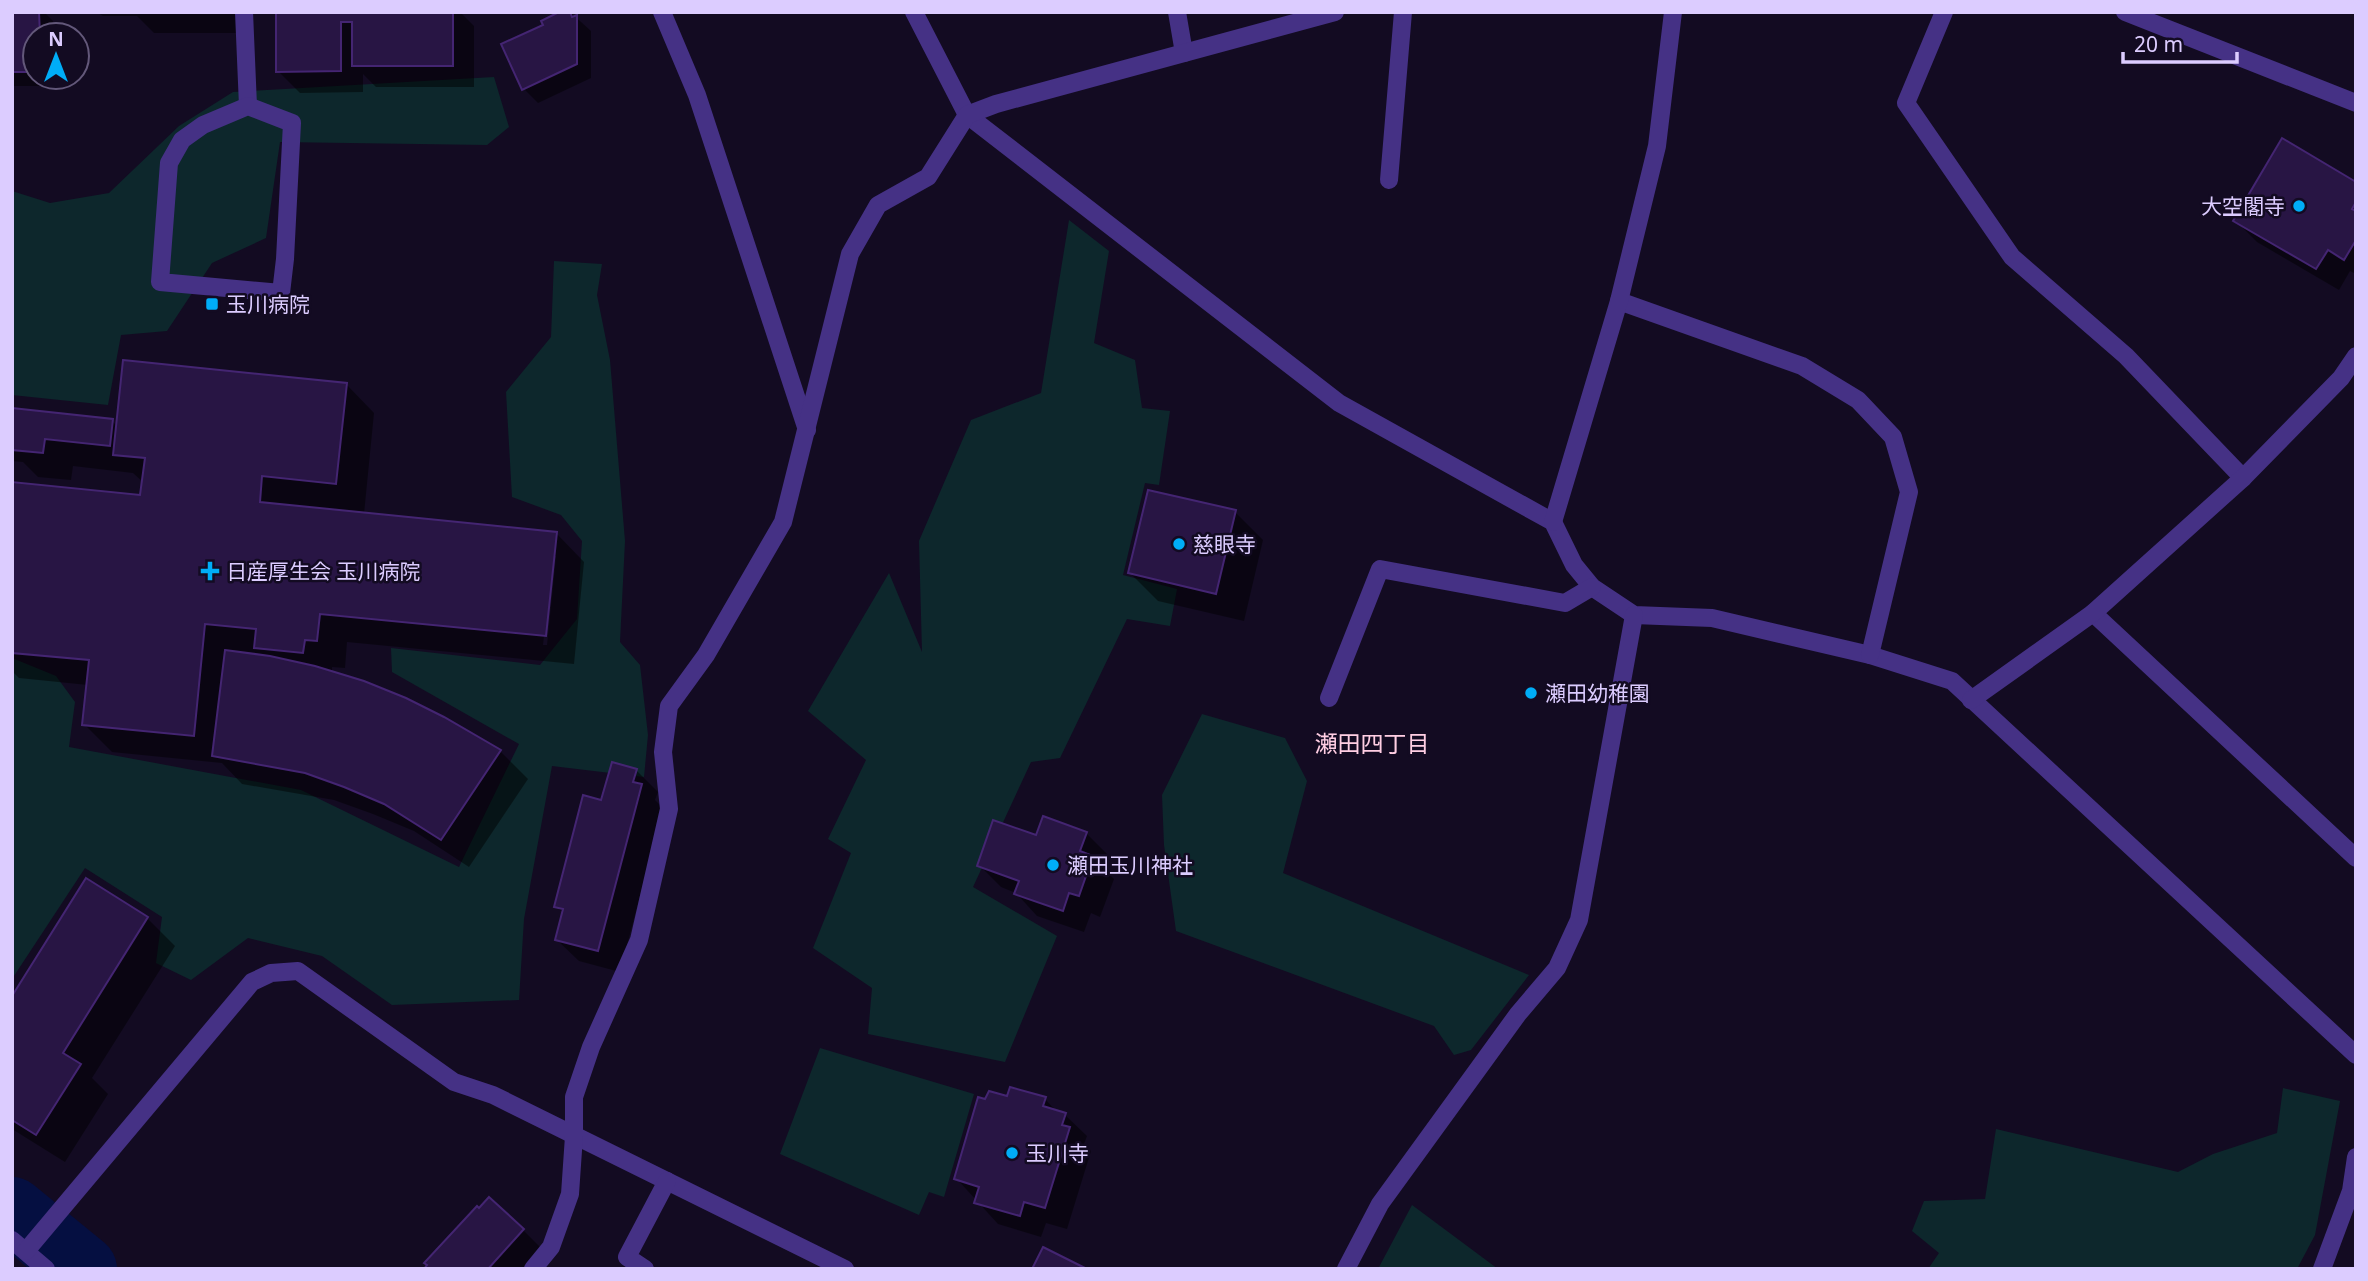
<svg xmlns="http://www.w3.org/2000/svg" width="2368" height="1281" viewBox="0 0 2368 1281" font-family="'Noto Sans','Noto Sans JP',sans-serif">
  <style>
    .green { fill: #0d272c }
    .shadow { fill: #0007; fill-rule: evenodd }
    .lines { fill: none; stroke-linecap: round; stroke-linejoin: round }
    .river { stroke: #050f41; stroke-width: 68 }
    .building { fill: #281544; stroke: #442572; stroke-width: 2 }
    .minor { stroke: #453185; stroke-width: 18 }
    .poi-dot { fill: #00adf7; stroke: #130b22; stroke-width: 2.5 }
    .labels { text-anchor: middle; dominant-baseline: central; stroke-width: 5; stroke-linejoin: round; paint-order: stroke }
    .poi-label { font-size: 21px; fill: #dcccff; stroke: #130b22; text-anchor: start }
    .neighbourhood-label { font-size: 23px; fill: #ffcee3; stroke: #130b22 }
  </style>
  <rect width="100%" height="100%" fill="#130b22"/>
  <g class="green">
    <polygon points="494,77 509,127 487,145 280,142 266,238 212,263 167,331 121,335 108,405 12,395 12,191 50,203 109,193 179,126 233,92"/>
    <polygon points="1069,220 1109,251 1094,343 1135,360 1142,408 1170,411 1159,485 1145,483 1123,575 1177,589 1170,626 1127,619 1060,758 1031,762 973,887 1057,936 1005,1062 868,1034 872,988 813,948 851,853 828,839 866,760 808,711 889,573 922,652 919,541 971,420 1041,393"/>
    <polygon points="554,261 602,264 597,295 610,360 625,541 620,642 640,665 648,735 644,777 552,766 524,919 519,1000 392,1005 322,956 248,938 191,980 156,963 162,917 85,868 12,979 12,658 56,676 75,702 69,747 301,790 459,867 519,744 392,672 391,648 540,665 577,619 582,541 561,515 512,497 506,392 551,337"/>
    <polygon points="1202,714 1285,738 1307,781 1283,873 1529,975 1471,1050 1454,1055 1434,1026 1176,931 1164,845 1162,795"/>
    <polygon points="820,1048 974,1094 944,1197 929,1192 919,1215 780,1154"/>
    <polygon points="2283,1088 2340,1101 2315,1235 2297,1269 1928,1269 1939,1253 1912,1231 1924,1201 1985,1199 1996,1129 2178,1172 2213,1154 2277,1133"/>
    <polygon points="1412,1205 1498,1269 1378,1269"/>
  </g>
  <g class="shadow">
    <polygon points="12,12 44,12 53,21 54,35 35,35 35,77 54,77 55,86 12,86"/>
    <polygon points="96,12 241,12 241,33 154,33 137,16 103,16"/>
    <polygon points="278,12 460,12 474,26 474,87 376,87 363,74 363,92 300,93 278,71"/>
    <polygon points="570,12 591,31 591,78 538,103 523,88 545,26"/>
    <polygon points="2356,184 2356,274 2350,271 2339,290 2257,242 2236,221"/>
    <path d="M 346,384 L 374,413 L 364,514 L 556,533 L 584,562 L 574,664 L 347,642 L 345,668 L 332,667 L 332,673 L 500,751 L 528,779 L 469,867 L 414,831 L 373,814 L 334,800 L 242,784 L 222,763 L 112,752 L 84,724 L 88,685 L 19,678 L 12,671 L 12,484 L 142,497 L 144,483 L 133,473 L 73,466 L 71,480 L 38,477 L 23,462 L 12,461 L 12,410 L 112,421 L 118,427 ZM 553,556 L 556,556 L 547,645 L 543,645 Z"/>
    <polygon points="1235,512 1263,540 1244,621 1158,601 1130,573"/>
    <polygon points="636,770 658,792 655,800 663,808 620,972 579,961 557,940 564,914 556,906"/>
    <polygon points="1086,833 1108,855 1103,868 1114,879 1100,917 1091,913 1084,932 1037,916 1016,893 1001,887 979,865"/>
    <polygon points="147,918 175,946 92,1078 108,1094 65,1162 12,1129 12,999"/>
    <polygon points="1009,1098 1045,1099 1058,1113 1065,1115 1087,1136 1084,1144 1091,1151 1067,1229 1046,1223 1041,1237 998,1224 956,1178"/>
    <polygon points="523,1230 545,1252 529,1269 426,1269"/>
  </g>
  <g class="lines">
    <polyline class="river" points="12,1211 83,1269"/>
  </g>
  <g class="building">
    <polygon points="12,12 39,12 40,35 35,35 35,72 12,72"/>
    <polygon points="276,12 453,12 453,66 352,66 352,22 341,22 341,71 276,72"/>
    <polygon points="559,12 570,12 572,17 577,15 577,64 522,90 501,44 543,25 541,21"/>
    <polygon points="2282,138 2356,182 2356,202 2352,209 2356,211 2356,240 2344,260 2328,250 2316,269 2233,221"/>
    <polygon points="123,360 347,383 336,484 262,476 260,502 557,532 546,636 320,614 317,641 305,640 303,653 254,648 256,629 205,624 194,736 82,725 89,660 12,653 12,482 140,495 145,458 113,455"/>
    <polygon points="12,408 113,419 110,446 45,439 43,453 12,450"/>
    <polygon points="1148,490 1236,510 1216,594 1128,573"/>
    <polygon points="225,650 270,656 315,666 364,681 406,698 444,717 501,750 441,840 384,804 344,787 305,773 212,756"/>
    <polygon points="612,762 637,769 633,782 642,784 598,951 555,940 563,909 554,907 583,795 601,800"/>
    <polygon points="1043,816 1087,832 1080,851 1093,856 1079,896 1069,893 1063,911 1014,894 1019,881 977,866 993,820 1036,835"/>
    <polygon points="86,878 148,917 63,1053 81,1064 36,1135 12,1120 12,996"/>
    <polygon points="1010,1087 1046,1097 1043,1106 1066,1113 1062,1125 1070,1127 1045,1208 1024,1202 1020,1216 974,1203 979,1187 954,1179 978,1097 985,1099 989,1091 1007,1096"/>
    <polygon points="489,1197 524,1229 488,1269 424,1269 427,1265 424,1263 477,1206 479,1208"/>
    <polygon points="1043,1247 1087,1269 1032,1269"/>
  </g>
  <g class="lines">
    <g class="minor">
      <polyline points="244,12 248,106"/>
      <polyline points="662,12 697,95 807,430"/>
      <polyline points="914,12 967,115 1339,403 1553,522 1574,565 1592,587 1634,615 1712,618 1870,655 1952,681 2356,1055"/>
      <polyline points="1177,12 1184,53"/>
      <polyline points="1944,12 1906,103 2012,257 2126,356 2243,478"/>
      <polyline points="2125,12 2356,103"/>
      <polygon points="248,106 292,123 285,259 281,293 160,282 169,163 182,140 203,125"/>
      <polyline points="1389,180 1403,12"/>
      <polyline points="1619,301 1802,366 1858,400 1893,437 1909,492 1870,655"/>
      <polyline points="1553,522 1619,301 1657,146 1673,12"/>
      <polyline points="2093,613 2356,858"/>
      <polyline points="1329,698 1380,569 1565,603 1592,587"/>
      <polyline points="1971,700 2093,613 2243,478 2341,378 2356,356"/>
      <polyline points="12,1240 46,1269"/>
      <polyline points="26,1251 252,982 271,973 298,971 454,1082 493,1095 845,1269"/>
      <polyline points="533,1269 551,1247 570,1194 574,1136 574,1097 591,1047 639,940 669,809 663,752 669,706 706,655 783,522 850,254 878,205 928,177 967,115 996,104 1335,12"/>
      <polyline points="645,1269 627,1257 667,1181"/>
      <polyline points="1346,1269 1380,1204 1518,1014 1557,968 1579,920 1634,615"/>
      <polyline points="2322,1269 2351,1191 2356,1157"/>
    </g>
  </g>
  <g class="poi-dot">
    <circle cx="2299" cy="206" r="7"/>
    <rect x="205" y="297" width="14" height="14" rx="3.5"/>
    <circle cx="1179" cy="544" r="7"/>
    <path d="M206.5 560.5h7v7h7v7h-7v7h-7v-7h-7v-7h7z"/>
    <circle cx="1531" cy="693" r="7"/>
    <circle cx="1053" cy="865" r="7"/>
    <circle cx="1012" cy="1153" r="7"/>
  </g>
  <g class="labels">
    <g class="poi-label">
      <text x="2285" y="206" text-anchor="end">大空閣寺</text>
      <text x="226" y="304">玉川病院</text>
      <text x="1193" y="544">慈眼寺</text>
      <text x="226" y="571">日産厚生会 玉川病院</text>
      <text x="1545" y="693">瀬田幼稚園</text>
      <text x="1067" y="865">瀬田玉川神社</text>
      <text x="1026" y="1153">玉川寺</text>
    </g>
    <g class="neighbourhood-label">
      <text x="1372" y="743">瀬田四丁目</text>
    </g>
  </g>
  <rect width="2368" height="1281" fill="none" stroke="#dcccff" stroke-width="28"/>
  <g transform="translate(56 56)"><circle r="33" fill="#130b22" stroke="#63587a" stroke-width="2"/>
  <path d="M0-5L12 26L0 18L-12 26Z" fill="#00adf7"/>
  <text y="-10" font-size="19" font-weight="bold" text-anchor="middle" fill="#dcccff">N</text>
  </g>
  <path d="M2123 52v10h114v-10" fill="none" stroke="#dcccff" stroke-width="3.5"/>
  <text x="2134" y="52" font-size="21" fill="#dcccff" stroke="#130b22" stroke-width="5" paint-order="stroke">20 m</text>
</svg>
